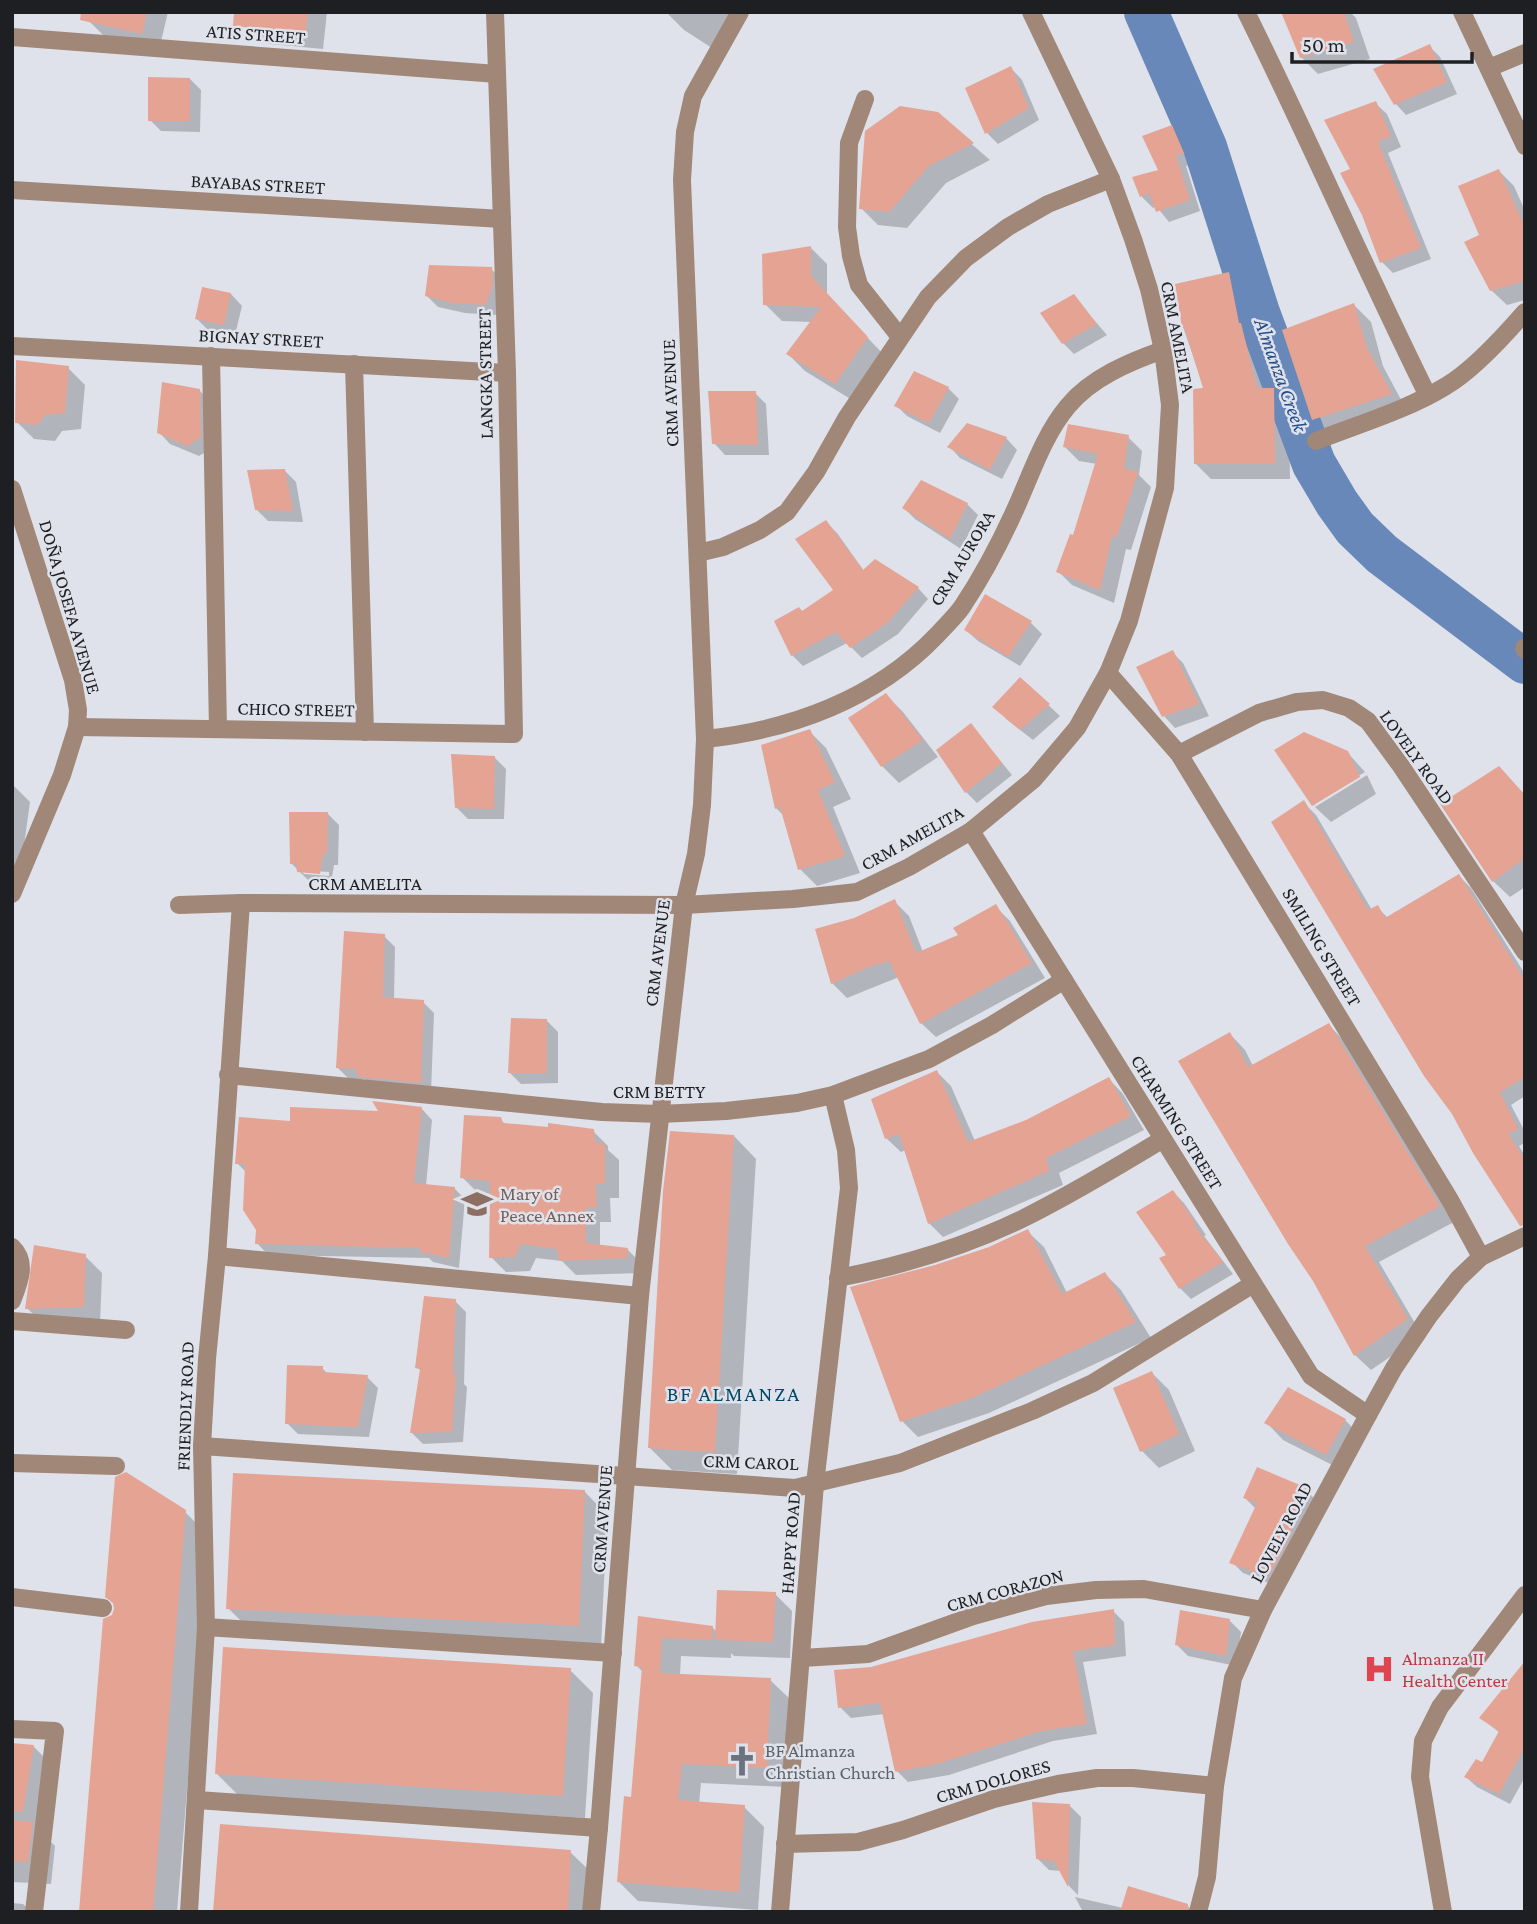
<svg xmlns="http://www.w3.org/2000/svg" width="1537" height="1924" viewBox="0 0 1537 1924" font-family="'Crimson Pro',serif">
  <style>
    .shadow { fill: #0003; fill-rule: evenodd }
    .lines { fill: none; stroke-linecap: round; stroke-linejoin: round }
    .river { stroke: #6888b9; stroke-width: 44 }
    .building { fill: #e5a393 }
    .minor { stroke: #a08778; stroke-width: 18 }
    .tertiary { stroke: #a08778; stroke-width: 18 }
    .labels { text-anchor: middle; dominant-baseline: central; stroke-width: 5; stroke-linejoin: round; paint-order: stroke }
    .street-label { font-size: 19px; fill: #1e1f22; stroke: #dfe2eb }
    .education-label { font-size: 19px; fill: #785e54; stroke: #dfe2eb; text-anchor: start }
    .health-label { font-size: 19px; fill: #be3a42; stroke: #dfe2eb; text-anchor: start }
    .worship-label { font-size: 19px; fill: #5b616d; stroke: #dfe2eb; text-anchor: start }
    .water-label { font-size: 21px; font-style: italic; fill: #234d8a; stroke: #dfe2eb }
    .neighbourhood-label { font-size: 21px; letter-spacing: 2px; fill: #004a67; stroke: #dfe2eb }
  </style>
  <rect width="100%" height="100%" fill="#dfe2eb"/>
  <g class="shadow">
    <polygon points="91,12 168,12 159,50 106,38 89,21"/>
    <polygon points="254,12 327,12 323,49 270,44 253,27"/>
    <polygon points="666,12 740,12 715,50 684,30"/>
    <polygon points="1299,12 1350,12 1356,18 1370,59 1318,74 1301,57"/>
    <polygon points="1429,46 1440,57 1457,94 1406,115 1395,103"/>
    <polygon points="1011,68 1022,80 1039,120 998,144 987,133"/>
    <polygon points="190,79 201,90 200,132 161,131 150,120"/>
    <polygon points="1375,103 1387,114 1401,147 1388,153 1431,259 1393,273 1382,262 1352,170"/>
    <polygon points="937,114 990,160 946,183 907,228 878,225 861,208"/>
    <polygon points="1172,127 1183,138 1194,164 1186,166 1200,211 1169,222 1156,206 1153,208 1142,197 1135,178 1160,171"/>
    <polygon points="1499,171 1514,186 1525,211 1525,300 1507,305 1491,290 1481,236"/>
    <polygon points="810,247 827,264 827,295 884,355 852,400 805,371 788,354 812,322 782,321 765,304"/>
    <polygon points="491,269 503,280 497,315 465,313 438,307 426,295"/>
    <polygon points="1229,274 1245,289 1254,337 1257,340 1269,390 1273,389 1289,405 1290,479 1211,479 1196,464 1205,390 1183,327"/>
    <polygon points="231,294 242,306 235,335 208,330 197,319"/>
    <polygon points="1074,297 1107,335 1074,354 1063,343"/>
    <polygon points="1354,305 1371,322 1383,366 1407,411 1331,436 1313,419"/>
    <polygon points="68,368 85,385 81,429 62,431 55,441 34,439 17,422"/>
    <polygon points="948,388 959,399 940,433 907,416 896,405"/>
    <polygon points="199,390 211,402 212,448 199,456 170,444 159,432"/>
    <polygon points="755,393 766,404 769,455 725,455 714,443"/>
    <polygon points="1128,437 1142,451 1139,475 1151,487 1131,550 1126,549 1114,603 1072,585 1058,571 1074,537 1097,464 1079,461 1065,447"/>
    <polygon points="1006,438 1017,450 1002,479 960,458 950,447"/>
    <polygon points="285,471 296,482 303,522 268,521 257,510"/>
    <polygon points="967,504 978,515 961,549 915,519 904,508"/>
    <polygon points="826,522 837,533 864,571 918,588 928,599 898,634 862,658 847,643 803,666 792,655 803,613 835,590"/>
    <polygon points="985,596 1031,623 1042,634 1020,666 978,641 966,630"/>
    <polygon points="1172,652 1183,663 1209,716 1175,728 1164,716"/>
    <polygon points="1020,679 1060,716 1033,740 1005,718"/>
    <polygon points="886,695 903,712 938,757 899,783 882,766 850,718"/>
    <polygon points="971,725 1012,775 977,803 966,792"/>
    <polygon points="809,731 826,748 851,799 833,807 860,873 817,886 800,869 784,816 776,808"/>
    <polygon points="1277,751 1347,752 1365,772 1315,803 1315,806"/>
    <polygon points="495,758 506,769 504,819 468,819 457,808"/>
    <polygon points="1367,775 1376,794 1331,822 1315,807"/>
    <polygon points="12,784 30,802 20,874 12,873"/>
    <polygon points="1525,796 1525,887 1510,897 1493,881"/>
    <polygon points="1304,803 1316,815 1372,910 1377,907 1388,918 1459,876 1471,888 1525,974 1525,1096 1511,1105 1525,1132 1525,1143 1519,1146 1525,1156 1525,1226 1518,1219"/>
    <path d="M 328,814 L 339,825 L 338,865 L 334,865 L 331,884 L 310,882 L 292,864 ZM 300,870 L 329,872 L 329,876 L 304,874 Z"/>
    <polygon points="894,901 909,916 923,952 960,936 995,906 1010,921 1045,978 936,1037 921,1023 899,977 847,998 832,983"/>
    <polygon points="384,936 395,947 394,999 423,1002 434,1013 431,1093 372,1087 365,1079 349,1079 338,1068"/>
    <polygon points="547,1021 558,1032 558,1083 521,1084 510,1073"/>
    <polygon points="1329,1025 1344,1041 1454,1222 1379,1262 1422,1335 1371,1370 1355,1355 1230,1034 1245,1050 1253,1066"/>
    <polygon points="937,1072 951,1086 975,1141 1027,1121 1109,1079 1123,1094 1144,1130 1059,1173 1063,1185 943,1237 929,1223 906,1150 901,1152 886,1138"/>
    <polygon points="421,1108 432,1120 426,1186 454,1188 465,1199 459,1268 433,1262 429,1258 268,1255 257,1243 258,1230 246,1172 237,1163 381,1113"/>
    <polygon points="500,1119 506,1125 593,1131 608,1146 608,1150 619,1160 619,1198 610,1198 611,1222 600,1222 600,1246 627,1249 642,1264 642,1273 576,1275 562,1261 536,1258 530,1271 506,1272 491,1257 492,1194 477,1192 462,1177"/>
    <polygon points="734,1136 756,1159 737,1474 672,1470 649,1447"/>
    <polygon points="1173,1192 1184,1203 1206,1235 1204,1236 1233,1274 1191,1299 1180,1288 1162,1259 1168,1255"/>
    <polygon points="1027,1231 1044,1247 1067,1293 1105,1274 1121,1290 1151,1338 989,1413 918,1437 902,1421 936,1267 990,1249"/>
    <polygon points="85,1256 102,1273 100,1324 44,1325 27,1308"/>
    <polygon points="455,1301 466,1312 464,1384 467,1387 463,1442 423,1444 412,1433 421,1371 417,1367"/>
    <polygon points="322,1368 328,1374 367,1377 378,1388 369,1437 298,1434 287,1423"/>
    <polygon points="1152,1373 1169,1390 1195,1451 1159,1468 1142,1451"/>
    <polygon points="1345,1420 1362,1437 1344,1471 1283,1440 1267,1423"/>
    <polygon points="1306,1490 1317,1501 1279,1587 1243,1573 1232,1562 1256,1509 1245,1498"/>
    <polygon points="585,1492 607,1515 601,1648 251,1631 228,1608"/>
    <polygon points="185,1512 208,1535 177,1912 81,1912 113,1617"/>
    <polygon points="775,1594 792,1611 790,1658 734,1656 731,1653 731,1658 681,1656 680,1675 770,1680 790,1699 786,1787 701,1783 699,1804 744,1807 764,1827 758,1910 638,1901 619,1882 632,1799 643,1672 636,1665 640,1618 712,1627 717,1632"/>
    <polygon points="1113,1611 1124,1622 1126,1656 1083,1662 1097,1734 1053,1741 949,1775 908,1782 897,1771 884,1714 851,1718 840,1707 872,1669"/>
    <polygon points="1229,1620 1241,1632 1236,1666 1188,1656 1177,1645"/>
    <polygon points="570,1670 593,1693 585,1818 240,1797 217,1774"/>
    <polygon points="1525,1673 1525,1777 1510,1804 1477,1787 1466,1777 1482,1764 1500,1733 1481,1718"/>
    <polygon points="12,1744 33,1746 56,1769 45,1836 55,1846 51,1884 12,1882"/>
    <polygon points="1070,1806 1081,1817 1078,1895 1069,1886 1061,1871 1049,1870 1037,1858"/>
    <polygon points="570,1852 593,1874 591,1912 215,1912"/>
    <polygon points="1075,1897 1123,1908 1187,1905 1193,1912 1083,1912"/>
    <polygon points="12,1903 23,1904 31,1912 12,1912"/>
  </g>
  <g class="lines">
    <polyline class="river" points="1146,12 1205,147 1258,313 1314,464 1337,503 1355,528 1382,554 1525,662"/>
  </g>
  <g class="building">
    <polygon points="81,12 147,12 142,34 80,20"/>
    <polygon points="234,12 308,12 306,33 233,26"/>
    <polygon points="1281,12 1344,12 1354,42 1300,58"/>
    <polygon points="1430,44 1447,82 1394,105 1373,69"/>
    <polygon points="1011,66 1029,108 985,134 965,88"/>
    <polygon points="148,77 190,78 190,121 148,121"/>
    <polygon points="1376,101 1391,136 1378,142 1421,248 1380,263 1362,215 1340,173 1350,169 1324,120"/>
    <polygon points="900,106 938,112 974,143 929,166 889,212 859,209 865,131"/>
    <polygon points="1172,125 1184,153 1176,155 1190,200 1156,212 1149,193 1140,197 1132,177 1158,170 1142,136"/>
    <polygon points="1499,169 1525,227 1525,281 1490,291 1464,242 1479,235 1458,186"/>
    <polygon points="811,246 811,276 868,337 835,384 786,354 821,307 763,305 762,254"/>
    <polygon points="429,265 492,267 493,284 486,305 453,303 425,296"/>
    <polygon points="1229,272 1239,323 1241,323 1257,388 1274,388 1275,464 1194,464 1193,389 1203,388 1184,327 1182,328 1175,284"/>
    <polygon points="202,287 231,293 224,325 195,319"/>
    <polygon points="1074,294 1097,324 1062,344 1040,313"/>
    <polygon points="1354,303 1367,348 1392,394 1312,420 1282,330"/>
    <polygon points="16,360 69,366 65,413 45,415 38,425 15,423"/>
    <polygon points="914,371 949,387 929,423 894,406"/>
    <polygon points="162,382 200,389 201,437 187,446 157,433"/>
    <polygon points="708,391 756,391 758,445 712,444"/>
    <polygon points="967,423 1007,437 990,470 947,447"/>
    <polygon points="1068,424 1129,435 1124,468 1138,472 1117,537 1112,536 1100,590 1056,572 1070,534 1073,535 1098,454 1063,447"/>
    <polygon points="285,469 293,511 255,510 247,470"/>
    <polygon points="921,480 968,503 950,539 902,508"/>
    <polygon points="826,520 863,570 875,559 919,587 887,623 850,648 836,632 791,656 774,621 799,607 802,611 833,590 795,539"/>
    <polygon points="985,594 1032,621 1008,657 964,630"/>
    <polygon points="1173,650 1199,704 1162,717 1136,667"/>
    <polygon points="1020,677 1050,704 1020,730 992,707"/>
    <polygon points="886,693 923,740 881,767 848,718"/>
    <polygon points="971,723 1002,763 965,793 936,750"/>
    <polygon points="810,729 835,782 818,790 845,856 798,870 780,807 775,809 761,745"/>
    <polygon points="1304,732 1348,751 1360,777 1312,806 1274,750"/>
    <polygon points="451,754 495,756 494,809 455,808"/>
    <polygon points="1499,766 1525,795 1525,858 1492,882 1440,804"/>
    <polygon points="1304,800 1368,910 1378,905 1385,918 1459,874 1525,981 1525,1077 1500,1092 1518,1129 1508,1134 1525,1160 1525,1225 1520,1226 1473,1153 1452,1114 1424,1076 1271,822"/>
    <polygon points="289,812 328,812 327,854 323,854 320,874 297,872 296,864 290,864"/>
    <polygon points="895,899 916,953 958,935 953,928 996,904 1032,963 920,1024 889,961 869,967 831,984 815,929 854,918"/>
    <polygon points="344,931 385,934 383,997 424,1000 421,1083 359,1077 355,1069 336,1068"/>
    <polygon points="511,1018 547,1019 547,1073 508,1073"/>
    <polygon points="1329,1023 1440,1206 1365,1246 1408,1319 1354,1356 1313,1281 1288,1244 1178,1061 1230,1032 1248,1067"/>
    <polygon points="937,1070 968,1142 1026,1120 1109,1077 1131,1116 1046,1158 1049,1171 928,1224 899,1134 885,1139 871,1099"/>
    <polygon points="372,1101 422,1107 414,1183 455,1187 449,1258 420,1252 420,1248 255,1244 256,1230 243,1210 245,1164 235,1164 239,1117 290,1121 290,1107 378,1111"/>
    <polygon points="464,1115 501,1117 503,1123 516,1124 548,1127 548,1123 594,1129 595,1142 605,1144 605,1184 596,1184 597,1208 586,1208 586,1243 628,1248 627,1258 559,1261 557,1249 521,1244 515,1257 489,1258 490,1181 460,1178"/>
    <polygon points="670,1131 734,1135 715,1452 648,1448 663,1191"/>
    <polygon points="1173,1190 1196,1224 1194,1225 1223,1262 1179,1289 1159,1258 1166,1255 1136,1212"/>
    <polygon points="1028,1229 1062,1294 1105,1272 1136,1322 972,1398 900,1422 850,1287 935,1265 989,1247"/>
    <polygon points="34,1245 86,1254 84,1307 25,1309"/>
    <polygon points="424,1296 456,1299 453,1374 456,1374 452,1432 410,1433 420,1369 415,1368"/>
    <polygon points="287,1365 323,1366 323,1372 368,1375 358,1427 285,1424"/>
    <polygon points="1152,1371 1179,1434 1140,1452 1113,1388"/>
    <polygon points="1288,1387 1346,1419 1326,1455 1264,1423"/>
    <polygon points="1257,1467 1307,1488 1288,1540 1268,1577 1229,1563 1257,1503 1243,1498"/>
    <polygon points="126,1472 186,1510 153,1912 79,1912 103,1619 112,1615 114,1609 113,1603 105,1597 115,1477"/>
    <polygon points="233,1473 585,1490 579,1626 226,1609"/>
    <polygon points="717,1590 776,1592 773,1642 715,1640"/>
    <polygon points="1114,1609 1115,1645 1073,1651 1087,1724 1041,1731 937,1764 895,1772 880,1703 838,1708 834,1670 871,1667 1032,1622"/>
    <polygon points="1180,1610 1230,1619 1226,1656 1175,1645"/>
    <polygon points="638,1616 713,1626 712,1640 662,1638 660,1673 771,1678 767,1768 682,1764 678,1800 745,1805 739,1892 617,1882 624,1796 631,1797 642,1667 634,1666"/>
    <polygon points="223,1647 571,1668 563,1796 215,1774"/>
    <polygon points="1525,1661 1525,1747 1499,1794 1464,1777 1476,1759 1482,1762 1499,1731 1479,1718"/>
    <polygon points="12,1743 34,1745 23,1812 12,1811"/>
    <polygon points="1032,1802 1070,1804 1068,1887 1054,1861 1036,1859"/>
    <polygon points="12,1820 33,1822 28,1862 12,1861"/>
    <polygon points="220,1824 571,1850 568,1912 213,1912"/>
    <polygon points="1128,1886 1188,1904 1187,1912 1120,1912"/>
  </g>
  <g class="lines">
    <g class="minor">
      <path d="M 1246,12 C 1309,139 1365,269 1428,396"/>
      <polyline points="1462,12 1525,146"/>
      <polyline points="12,37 497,74"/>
      <polyline points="1489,68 1525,53"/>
      <polyline points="865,99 849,143 847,227 851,256 859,285 900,337"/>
      <polyline points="12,190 502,219"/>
      <polyline points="12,346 507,373"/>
      <polyline points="211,356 218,729"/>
      <polyline points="354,364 365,732"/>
      <path d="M 1316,441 C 1359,424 1407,410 1446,386 C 1472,371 1505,335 1525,312"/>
      <polyline points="698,553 723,547 760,530 787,512 816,472 847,417 928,297 966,258 1008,227 1048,204 1111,179"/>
      <polyline points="1524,648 1525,650"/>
      <polyline points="1108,673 1179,754 1450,1200 1481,1257"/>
      <polyline points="77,727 514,734 507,373 495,12"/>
      <path d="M 705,739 C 791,730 876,699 937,635 C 945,626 955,617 962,607 C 982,577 1000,543 1015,510 C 1031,475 1043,436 1068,406 C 1091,378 1129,362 1163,350"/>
      <polyline points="1179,754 1259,713 1297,702 1323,700 1349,708 1368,721 1401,766 1525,952"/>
      <polyline points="971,831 1311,1376 1368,1415"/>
      <polyline points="179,905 241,903 684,905 793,899 857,892 909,867 971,831 1034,779 1077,728 1108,673 1129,621 1165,488 1170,405 1163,350 1149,289 1133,239 1111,179 1031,12"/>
      <polyline points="228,1075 602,1112 659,1114 726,1111 797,1103 833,1095 929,1059 992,1025 1064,980"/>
      <path d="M 12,1247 C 28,1262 19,1283 12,1301"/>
      <polyline points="217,1256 640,1296"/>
      <path d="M 838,1278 C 900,1266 964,1247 1022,1219 C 1070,1195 1117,1167 1163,1139"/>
      <polyline points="12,1321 126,1330"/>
      <polyline points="202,1446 795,1488 900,1463 1032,1411 1093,1383 1253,1284"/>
      <polyline points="12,1463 116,1466"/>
      <polyline points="12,1597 103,1608"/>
      <polyline points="206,1627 613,1653"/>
      <polyline points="802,1658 868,1654 973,1616 1046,1596 1096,1590 1144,1589 1263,1610"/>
      <polyline points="12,1729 55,1731 34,1912"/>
      <polyline points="197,1800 599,1828"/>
      <polyline points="785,1844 858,1842 903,1830 994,1799 1058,1784 1097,1778 1133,1778 1215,1786"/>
      <polyline points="189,1912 206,1627 202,1446 207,1359 217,1256 241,903"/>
      <polyline points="780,1912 815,1484 849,1188 846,1150 833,1095"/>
      <polyline points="1198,1912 1207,1877 1215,1786 1233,1678 1263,1610 1368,1415 1394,1368 1429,1316 1458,1279 1481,1257 1525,1236"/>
      <polyline points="1443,1912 1420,1777 1423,1741 1440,1707 1525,1595"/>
    </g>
    <g class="tertiary">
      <polyline points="12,489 73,680 78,710 77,727 62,775 12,894"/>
      <polyline points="591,1912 599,1828 640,1296 684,905 696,854 702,805 705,739 682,180 685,132 693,96 740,12"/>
    </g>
  </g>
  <defs>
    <g id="school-bare" transform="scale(2.415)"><path d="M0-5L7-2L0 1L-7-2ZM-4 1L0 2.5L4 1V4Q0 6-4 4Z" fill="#8d6e63" stroke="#dfe2eb" stroke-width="2.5" paint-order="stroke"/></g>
    <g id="hospital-bare" transform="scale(2.415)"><path d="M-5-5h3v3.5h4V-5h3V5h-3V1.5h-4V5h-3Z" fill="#e0444e" stroke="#dfe2eb" stroke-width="2.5" paint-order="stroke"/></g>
    <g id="church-bare" transform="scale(2.415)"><path d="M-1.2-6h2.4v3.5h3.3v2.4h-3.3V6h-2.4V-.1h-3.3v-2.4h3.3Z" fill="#6b7280" stroke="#dfe2eb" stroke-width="2.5" paint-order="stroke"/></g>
  </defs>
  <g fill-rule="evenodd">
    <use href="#school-bare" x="477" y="1204"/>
    <use href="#hospital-bare" x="1379" y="1669"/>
    <use href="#church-bare" x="742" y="1761"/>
  </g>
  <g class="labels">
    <g class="street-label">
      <text transform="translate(256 34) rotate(4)">ATIS STREET</text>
      <text transform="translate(258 184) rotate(3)">BAYABAS STREET</text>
      <text transform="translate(1178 337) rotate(79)">CRM AMELITA</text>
      <text transform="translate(261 338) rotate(3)">BIGNAY STREET</text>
      <text transform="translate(485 374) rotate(-91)">LANGKA STREET</text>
      <text transform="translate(670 393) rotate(-92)">CRM AVENUE</text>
      <text transform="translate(962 558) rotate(-59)">CRM AURORA</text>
      <text transform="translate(70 607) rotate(74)">DOÑA JOSEFA AVENUE</text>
      <text transform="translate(296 709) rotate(1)">CHICO STREET</text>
      <text transform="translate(1417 757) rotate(54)">LOVELY ROAD</text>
      <text transform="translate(912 838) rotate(-29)">CRM AMELITA</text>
      <text x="365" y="883">CRM AMELITA</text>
      <text transform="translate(1322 947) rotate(59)">SMILING STREET</text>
      <text transform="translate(657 953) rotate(-83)">CRM AVENUE</text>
      <text x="659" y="1091">CRM BETTY</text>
      <text transform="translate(1177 1122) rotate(58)">CHARMING STREET</text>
      <text transform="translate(185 1406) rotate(-88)">FRIENDLY ROAD</text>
      <text transform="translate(751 1462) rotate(2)">CRM CAROL</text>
      <text transform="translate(602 1519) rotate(-86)">CRM AVENUE</text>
      <text transform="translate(1281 1532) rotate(-62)">LOVELY ROAD</text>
      <text transform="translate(790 1543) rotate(-86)">HAPPY ROAD</text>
      <text transform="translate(1005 1590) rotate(-15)">CRM CORAZON</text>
      <text transform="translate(993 1781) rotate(-16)">CRM DOLORES</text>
    </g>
    <g class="education-label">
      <text x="500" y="1193">Mary of<tspan x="500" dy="22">Peace Annex</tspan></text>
    </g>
    <g class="health-label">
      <text x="1402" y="1658">Almanza II<tspan x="1402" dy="22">Health Center</tspan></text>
    </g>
    <g class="worship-label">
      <text x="765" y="1750">BF Almanza<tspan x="765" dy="22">Christian Church</tspan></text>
    </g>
    <g class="water-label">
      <text transform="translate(1281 375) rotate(70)">Almanza Creek</text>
    </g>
    <g class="neighbourhood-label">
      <text x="734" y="1394">BF ALMANZA</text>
    </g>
  </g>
  <rect width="1537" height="1924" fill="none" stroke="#1e1f22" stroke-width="28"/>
  <path d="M1292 52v10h180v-10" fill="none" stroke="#1e1f22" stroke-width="3.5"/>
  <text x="1302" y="52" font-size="21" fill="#1e1f22" stroke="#dfe2eb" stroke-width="5" paint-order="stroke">50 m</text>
</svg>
